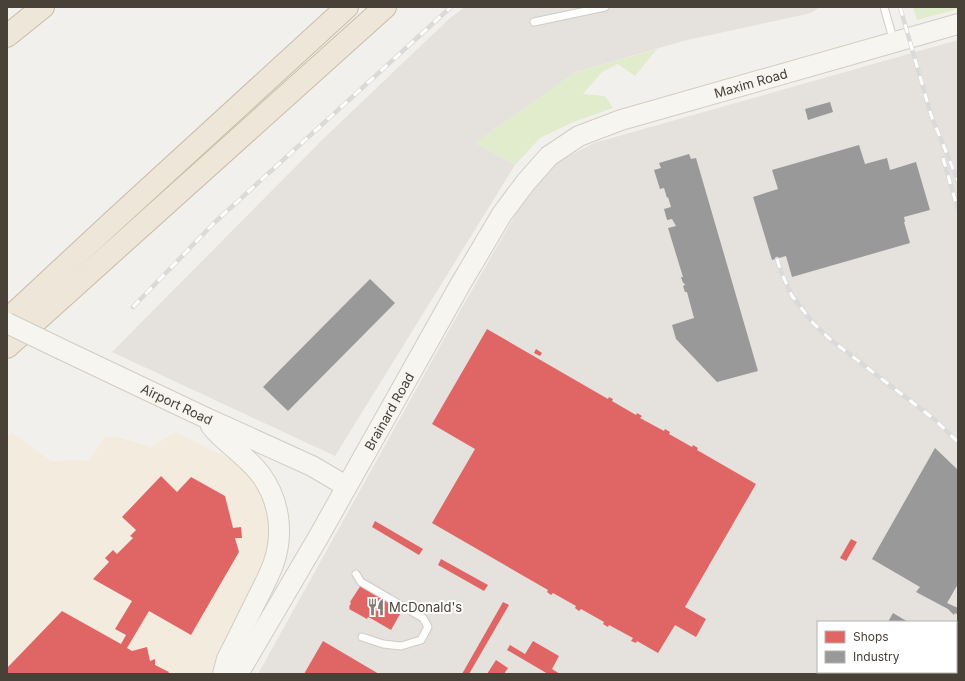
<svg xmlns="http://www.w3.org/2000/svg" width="965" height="681" viewBox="0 0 965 681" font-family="Inter,sans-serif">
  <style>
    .commercial { fill: #f4ebdf }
    .industrial { fill: #e5e1dd; fill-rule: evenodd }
    .green { fill: #e0eccc }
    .shops { fill: #e06666 }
    .industry { fill: #999 }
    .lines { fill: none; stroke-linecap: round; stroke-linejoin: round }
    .lane-casing { stroke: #ceccc8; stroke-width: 9 }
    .secondary-casing { stroke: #d1cdc3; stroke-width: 22 }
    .highway-casing { stroke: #cabca7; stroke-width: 24 }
    .lane { stroke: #fdfdfc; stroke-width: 7 }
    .secondary { stroke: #f7f5ef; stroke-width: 20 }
    .highway { stroke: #ede6d9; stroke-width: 22 }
    .rail-casing { stroke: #dadad9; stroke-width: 4.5 }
    .rail { stroke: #fff; stroke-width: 3; stroke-dasharray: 9; stroke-linecap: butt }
    .secondary-bridge-casing { stroke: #d1cdc3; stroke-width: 22; stroke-linecap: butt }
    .secondary-bridge { stroke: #f7f5ef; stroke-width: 20 }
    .labels { text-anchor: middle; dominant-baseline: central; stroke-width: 4; stroke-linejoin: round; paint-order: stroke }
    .street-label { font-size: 13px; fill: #484137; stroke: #fff }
    .poi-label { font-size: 13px; fill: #484137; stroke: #fff; text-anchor: start }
  </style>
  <rect width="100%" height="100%" fill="#f2f0ec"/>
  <polygon class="commercial" points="12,432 51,461 79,460 88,461 105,437 117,437 152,447 175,432 235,461 248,471 263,493 273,520 271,548 228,645 213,674 7,674 7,438"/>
  <g class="industrial">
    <polygon points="465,7 820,7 811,13 683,41 576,72 475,143 515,165 335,456 112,352 324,138 450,18"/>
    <path d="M 958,40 L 958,674 L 258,674 L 453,323 L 522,203 L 537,183 L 549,170 L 565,158 L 594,143 ZM 818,622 L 956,622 L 956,672 L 818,672 Z"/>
  </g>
  <g class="green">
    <polygon points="913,7 958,7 958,9 917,20"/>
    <polygon points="657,49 635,76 618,64 602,72 583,94 605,96 613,108 573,122 540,138 515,165 475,143 576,72"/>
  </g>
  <g class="shops">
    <polygon points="487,329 608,399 609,397 613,399 612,401 636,415 637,413 642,416 640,418 664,431 665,429 670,432 669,434 692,447 693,445 698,448 697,450 756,484 685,607 706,619 696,637 675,625 658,653 637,641 636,643 631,641 633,638 609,625 608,627 603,624 604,622 581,609 579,611 575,608 576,606 553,593 551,595 547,592 548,590 432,523 475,449 432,424"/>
    <polygon points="536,349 542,353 540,356 534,353"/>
    <polygon points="161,476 177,492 191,477 225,496 233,528 241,527 242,538 235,538 239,552 191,635 149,611 127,648 132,651 147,647 150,661 155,659 155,665 169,672 168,674 7,674 7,668 62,611 121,644 126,635 115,629 132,601 93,579 109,562 105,558 113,550 117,554 133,538 130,536 136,530 122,517"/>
    <polygon points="375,521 423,549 419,555 372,527"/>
    <polygon points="851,539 857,542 846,561 840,558"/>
    <polygon points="441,559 488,585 484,591 438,565"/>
    <polygon points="361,585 404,607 391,630 372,619 368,617 367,619 349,609 350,608 349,607 351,603 350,602"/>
    <polygon points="503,602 509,605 469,674 462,674"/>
    <polygon points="323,641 379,674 304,674"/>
    <polygon points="533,641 559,656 552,669 560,674 548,674 507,650 510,645 525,654"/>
    <polygon points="496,660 508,668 504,674 487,674"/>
  </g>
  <g class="industry">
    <polygon points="830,102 833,112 808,120 805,109"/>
    <polygon points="859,145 865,164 887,158 890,170 916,162 930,210 904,217 905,222 904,222 910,243 792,277 786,256 772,260 753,197 778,189 772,170"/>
    <polygon points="689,154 691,159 696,158 758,371 717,382 676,339 672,325 694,318 687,292 685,292 683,286 685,285 684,283 683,283 681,277 683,277 668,228 676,226 672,219 667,220 664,209 671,207 668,197 667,198 664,188 660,189 654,170 661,168 659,163"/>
    <polygon points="370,279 395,303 288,411 263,387"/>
    <polygon points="935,448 958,470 958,584 947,603 958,608 958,615 955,613 954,615 948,609 916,592 920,587 872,559"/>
    <polygon points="893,613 908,622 888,622"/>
    <polygon points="859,672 935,672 933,674 858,674"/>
  </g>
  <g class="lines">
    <g class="lane-casing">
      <g id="lane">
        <polyline points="884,7 894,42"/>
        <polyline points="534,22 605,7"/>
        <polyline points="356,574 361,582 423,618 428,627 421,640 401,646 383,644 362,637"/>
      </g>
    </g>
    <g class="secondary-casing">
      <g id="secondary">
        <path id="s1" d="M 63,350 L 204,417 L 312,466 L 346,486"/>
        <path d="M 211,426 C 226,444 247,456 261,475 C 280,501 284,535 273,565 C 268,578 262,589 256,601 C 246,621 237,640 227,659 L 223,674"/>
        <path id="s2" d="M 238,674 L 319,536 L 460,285 L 502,214 L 526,182 L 549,156 L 579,136 L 621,120 L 958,24"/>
      </g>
    </g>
    <g class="highway-casing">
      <g id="highway">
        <polyline points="7,36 43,7"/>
        <polyline points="7,320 110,224 347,7"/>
        <polyline points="7,347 385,7"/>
      </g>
    </g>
    <use href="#lane" class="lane"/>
    <use href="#secondary" class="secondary"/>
    <use href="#highway" class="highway"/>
    <g class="rail-casing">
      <g id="rail">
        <polyline points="900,7 931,115 958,181"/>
        <polyline points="943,158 958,210"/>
        <polyline points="777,259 781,272 792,296 813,323 831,340 934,419 958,442"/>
        <polyline points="133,307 214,223 451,7"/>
      </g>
    </g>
    <use href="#rail" class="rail"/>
    <g class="secondary-bridge-casing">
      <polyline id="secondary-bridge" points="7,323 63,350"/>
    </g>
    <use href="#secondary-bridge" class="secondary-bridge"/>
  </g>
  <defs>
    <g id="restaurant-bare" transform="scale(1.38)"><path d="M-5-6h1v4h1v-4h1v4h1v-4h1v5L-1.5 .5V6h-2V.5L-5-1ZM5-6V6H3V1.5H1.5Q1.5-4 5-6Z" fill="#847e76" stroke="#fff" stroke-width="2.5" paint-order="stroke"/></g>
  </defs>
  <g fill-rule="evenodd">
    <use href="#restaurant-bare" x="376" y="607"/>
  </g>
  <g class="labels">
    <g class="street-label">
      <text stroke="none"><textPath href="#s2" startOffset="821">Maxim Road</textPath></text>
      <text stroke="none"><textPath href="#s1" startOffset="126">Airport Road</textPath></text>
      <text stroke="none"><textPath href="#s2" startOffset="303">Brainard Road</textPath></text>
    </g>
    <g class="poi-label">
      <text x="389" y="607">McDonald's</text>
    </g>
  </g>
  <rect width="965" height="681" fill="none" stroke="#484137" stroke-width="16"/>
  <rect x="817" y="621" width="140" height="52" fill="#ffffff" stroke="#b6b3af"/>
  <rect x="825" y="631" width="20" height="12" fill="#e06666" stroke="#b6b3af"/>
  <text x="853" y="641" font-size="12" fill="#484137">Shops</text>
  <rect x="825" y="651" width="20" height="12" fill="#999999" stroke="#b6b3af"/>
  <text x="853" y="661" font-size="12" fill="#484137">Industry</text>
</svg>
